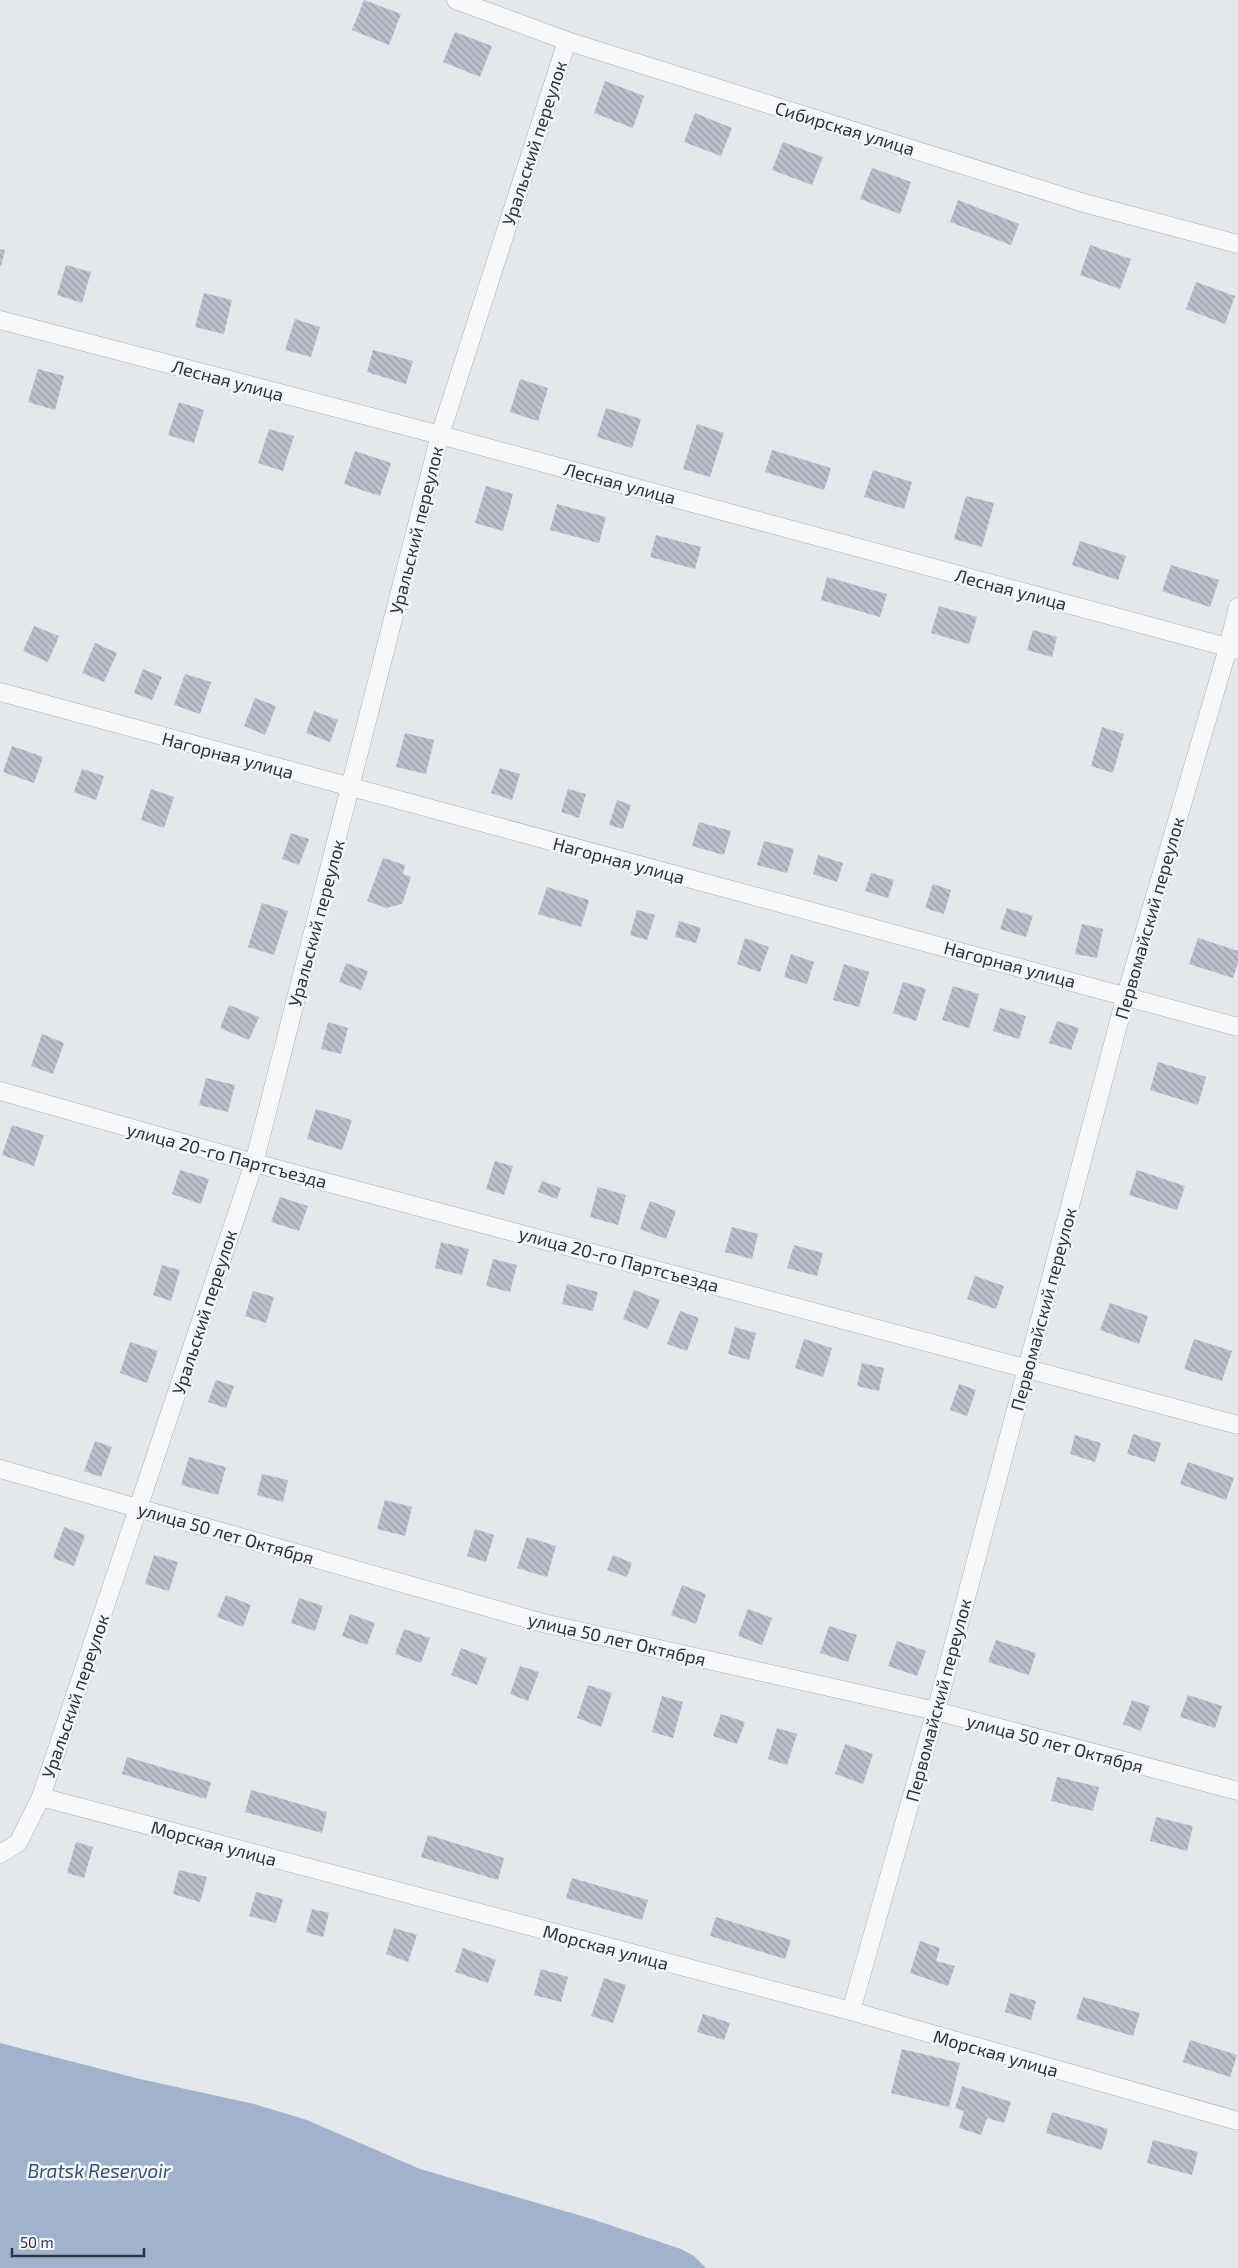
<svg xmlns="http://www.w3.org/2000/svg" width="1238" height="2268" viewBox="0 0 1238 2268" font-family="'Exo 2',sans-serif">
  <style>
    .water { fill: #9fb4cc }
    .building { fill: url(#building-back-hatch) }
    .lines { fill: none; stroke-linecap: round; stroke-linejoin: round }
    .minor-casing { stroke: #a9aeb7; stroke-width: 19 }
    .minor { stroke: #f7f8fa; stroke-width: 18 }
    .labels { text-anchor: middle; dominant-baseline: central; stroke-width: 5; stroke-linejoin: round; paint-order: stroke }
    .street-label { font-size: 18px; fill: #2b3445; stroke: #f4f6f9 }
    .water-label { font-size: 19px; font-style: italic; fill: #34527a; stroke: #f4f6f9 }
  </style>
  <defs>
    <pattern id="building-back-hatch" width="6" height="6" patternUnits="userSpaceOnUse" patternTransform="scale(1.25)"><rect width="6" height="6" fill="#bbc0ca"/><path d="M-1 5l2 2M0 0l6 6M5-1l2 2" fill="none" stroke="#989da6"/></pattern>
  </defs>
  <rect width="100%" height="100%" fill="#e4e7ec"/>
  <polygon class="water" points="0,2043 140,2079 254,2104 307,2120 420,2169 592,2219 681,2249 694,2256 706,2268 0,2268"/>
  <g class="building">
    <polygon points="364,0 401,14 389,45 352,30"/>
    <polygon points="455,32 492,46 480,77 443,62"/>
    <polygon points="605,81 644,96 633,128 594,113"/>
    <polygon points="695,113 732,128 721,156 684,142"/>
    <polygon points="783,142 823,157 812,185 772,170"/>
    <polygon points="872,168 911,182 900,214 860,199"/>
    <polygon points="958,200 1019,224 1011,245 950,222"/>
    <polygon points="1090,245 1131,259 1120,289 1080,275"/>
    <polygon points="0,249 5,250 1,266 0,266"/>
    <polygon points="66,265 91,272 82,303 57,295"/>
    <polygon points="1196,282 1235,296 1225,324 1186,309"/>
    <polygon points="204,293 232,300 224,334 195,327"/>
    <polygon points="295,319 320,327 311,357 285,350"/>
    <polygon points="373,350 413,361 406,384 367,372"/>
    <polygon points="38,369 64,376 55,410 28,402"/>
    <polygon points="520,379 548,388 538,421 510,412"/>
    <polygon points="179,402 204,410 194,443 168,435"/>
    <polygon points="606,408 641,419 632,448 597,437"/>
    <polygon points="697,424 724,433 710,477 683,469"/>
    <polygon points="269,429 294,436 283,471 258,463"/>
    <polygon points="772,450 831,468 824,490 765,472"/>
    <polygon points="355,451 391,463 380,496 344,484"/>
    <polygon points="873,470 912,482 904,509 864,497"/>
    <polygon points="486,486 513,494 503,531 475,523"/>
    <polygon points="966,496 994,503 982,547 954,539"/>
    <polygon points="557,504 606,517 599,543 550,530"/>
    <polygon points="656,535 701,547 695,569 650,557"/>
    <polygon points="1080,541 1126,556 1118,580 1072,565"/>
    <polygon points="1171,565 1219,580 1210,607 1162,591"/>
    <polygon points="827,577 887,594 880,617 821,600"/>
    <polygon points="939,606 977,617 969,644 931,633"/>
    <polygon points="34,626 59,636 48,662 23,651"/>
    <polygon points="1033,630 1057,637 1052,657 1027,650"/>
    <polygon points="95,643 117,653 104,682 82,673"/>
    <polygon points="143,669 162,677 152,700 134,693"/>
    <polygon points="185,674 211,682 200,714 174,705"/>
    <polygon points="255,698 276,706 265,735 244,726"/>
    <polygon points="314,711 338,720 330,742 306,733"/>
    <polygon points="1102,727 1124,734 1113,773 1091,766"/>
    <polygon points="405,733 434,740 426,774 396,767"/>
    <polygon points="12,746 43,757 34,783 3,772"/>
    <polygon points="500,768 520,774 512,800 491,793"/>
    <polygon points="82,769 104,776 96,800 74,792"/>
    <polygon points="151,789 174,797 164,828 141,820"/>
    <polygon points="568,789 586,794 579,818 561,812"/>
    <polygon points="617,800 631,805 623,829 609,825"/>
    <polygon points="699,822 731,831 724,855 692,846"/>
    <polygon points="291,833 309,839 299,865 282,859"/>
    <polygon points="764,841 794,849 787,873 757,865"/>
    <polygon points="818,855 843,863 837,882 813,874"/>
    <polygon points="383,858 405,865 403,874 411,877 402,904 386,908 367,901"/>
    <polygon points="871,873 894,880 888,898 865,891"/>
    <polygon points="933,884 951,890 944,914 925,908"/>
    <polygon points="547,887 589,900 581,927 538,914"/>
    <polygon points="262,903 288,911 274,955 248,947"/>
    <polygon points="1007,908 1033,916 1026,937 1000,929"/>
    <polygon points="637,910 655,915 647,940 630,935"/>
    <polygon points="679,921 701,928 696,943 675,937"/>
    <polygon points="1082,924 1103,929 1097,958 1075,954"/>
    <polygon points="745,938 769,947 760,972 737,964"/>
    <polygon points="1198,938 1238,951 1238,962 1233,978 1189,964"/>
    <polygon points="791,954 814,962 807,984 784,977"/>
    <polygon points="346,963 368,971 361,990 339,982"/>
    <polygon points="844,964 869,972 859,1007 833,1000"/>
    <polygon points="903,982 926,989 916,1021 893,1013"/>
    <polygon points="953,986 979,994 969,1028 942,1020"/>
    <polygon points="229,1005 259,1017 249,1040 220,1028"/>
    <polygon points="1000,1008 1026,1016 1019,1039 993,1031"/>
    <polygon points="1057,1021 1079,1028 1071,1050 1049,1043"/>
    <polygon points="328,1022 348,1028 341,1054 321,1049"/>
    <polygon points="42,1034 64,1043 53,1074 31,1066"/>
    <polygon points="1158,1062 1206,1077 1198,1105 1150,1090"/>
    <polygon points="206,1078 235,1085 228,1112 199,1105"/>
    <polygon points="316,1109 352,1120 342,1150 307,1139"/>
    <polygon points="12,1125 44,1135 34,1166 2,1155"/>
    <polygon points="495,1161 513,1166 504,1195 486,1189"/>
    <polygon points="180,1170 209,1179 201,1204 172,1194"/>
    <polygon points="1137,1170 1185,1186 1177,1210 1129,1195"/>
    <polygon points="542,1181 561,1188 557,1199 538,1192"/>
    <polygon points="598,1187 626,1195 618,1225 590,1217"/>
    <polygon points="280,1197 308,1206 299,1231 271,1222"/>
    <polygon points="650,1201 676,1211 666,1239 640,1229"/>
    <polygon points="732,1227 758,1234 752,1259 725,1252"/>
    <polygon points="441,1242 469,1249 462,1275 435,1268"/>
    <polygon points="794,1245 823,1253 817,1276 787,1268"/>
    <polygon points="493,1259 517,1265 510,1292 486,1286"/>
    <polygon points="162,1265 180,1270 171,1301 153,1295"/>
    <polygon points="975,1276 1004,1286 996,1309 967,1299"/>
    <polygon points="567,1284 598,1292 593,1311 562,1304"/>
    <polygon points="634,1290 660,1300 648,1329 623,1319"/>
    <polygon points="253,1291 274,1297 266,1323 245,1316"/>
    <polygon points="1110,1303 1148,1316 1139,1344 1100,1330"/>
    <polygon points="680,1311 699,1318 687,1351 667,1344"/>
    <polygon points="735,1327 756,1333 749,1360 728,1354"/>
    <polygon points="804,1339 832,1348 823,1377 795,1368"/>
    <polygon points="1194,1339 1232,1351 1222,1381 1184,1369"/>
    <polygon points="130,1342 158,1351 147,1383 120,1373"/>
    <polygon points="862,1363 884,1368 879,1391 857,1386"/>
    <polygon points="216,1380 234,1386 226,1408 208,1402"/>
    <polygon points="959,1384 976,1390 967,1416 950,1410"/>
    <polygon points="1133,1434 1161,1443 1155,1462 1127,1454"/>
    <polygon points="1075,1435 1101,1443 1095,1462 1070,1454"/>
    <polygon points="95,1441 112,1447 101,1477 84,1471"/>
    <polygon points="189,1457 226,1467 218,1495 181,1485"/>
    <polygon points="1188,1462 1234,1478 1226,1500 1180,1484"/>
    <polygon points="262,1474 288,1480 283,1502 257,1495"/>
    <polygon points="385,1500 412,1507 405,1536 377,1529"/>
    <polygon points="64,1527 85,1535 74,1566 53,1558"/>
    <polygon points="475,1529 494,1535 486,1562 467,1556"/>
    <polygon points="527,1537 556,1546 547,1577 517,1568"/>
    <polygon points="154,1555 178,1562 169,1591 145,1584"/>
    <polygon points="613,1555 632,1563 627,1577 607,1570"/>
    <polygon points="682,1585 706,1594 696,1624 671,1615"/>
    <polygon points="226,1595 251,1605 243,1627 217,1617"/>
    <polygon points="299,1598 323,1606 315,1631 291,1623"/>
    <polygon points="748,1609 772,1618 762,1645 738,1636"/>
    <polygon points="350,1614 375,1623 367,1645 342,1636"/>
    <polygon points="829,1626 857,1635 848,1662 820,1653"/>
    <polygon points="404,1629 430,1638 421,1663 395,1654"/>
    <polygon points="996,1640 1036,1653 1029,1675 988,1662"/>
    <polygon points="897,1641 926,1651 917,1676 888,1666"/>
    <polygon points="461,1648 487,1658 477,1685 451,1675"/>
    <polygon points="520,1666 539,1672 528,1701 510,1694"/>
    <polygon points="588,1685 612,1693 601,1727 577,1718"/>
    <polygon points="1188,1695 1222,1706 1215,1728 1180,1717"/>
    <polygon points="662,1696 683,1702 673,1738 652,1732"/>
    <polygon points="1132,1700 1150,1706 1141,1731 1123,1724"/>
    <polygon points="721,1714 745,1722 737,1744 713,1736"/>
    <polygon points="777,1728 797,1734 787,1765 768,1759"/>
    <polygon points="845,1744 873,1754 863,1784 835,1774"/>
    <polygon points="127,1757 211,1782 206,1799 122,1774"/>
    <polygon points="1057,1777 1099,1787 1093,1811 1051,1801"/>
    <polygon points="251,1790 327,1812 322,1833 245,1812"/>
    <polygon points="1156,1817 1193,1826 1187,1851 1150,1841"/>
    <polygon points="428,1835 504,1858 498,1880 421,1857"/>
    <polygon points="76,1842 93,1847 84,1878 67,1873"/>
    <polygon points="179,1870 207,1877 200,1902 173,1894"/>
    <polygon points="572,1878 648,1900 642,1920 566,1898"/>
    <polygon points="256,1892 283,1899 276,1923 249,1916"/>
    <polygon points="312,1909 329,1913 323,1937 306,1932"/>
    <polygon points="716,1917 791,1940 785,1959 710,1936"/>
    <polygon points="394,1928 417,1935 408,1962 386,1954"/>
    <polygon points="920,1941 940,1948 936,1961 955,1966 948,1986 910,1973"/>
    <polygon points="463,1948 496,1960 488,1983 455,1972"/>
    <polygon points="541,1969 568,1977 561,2002 534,1995"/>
    <polygon points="604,1978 626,1985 613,2023 591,2016"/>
    <polygon points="1010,1993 1036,2001 1031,2020 1005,2012"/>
    <polygon points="1083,1997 1140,2013 1133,2036 1076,2019"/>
    <polygon points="703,2014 730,2023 724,2040 697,2032"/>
    <polygon points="1190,2040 1237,2055 1230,2077 1183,2062"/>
    <polygon points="902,2049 960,2063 949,2107 891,2093"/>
    <polygon points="962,2086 1011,2102 1004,2123 987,2118 981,2135 959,2128 964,2111 955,2108"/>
    <polygon points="1052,2112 1108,2129 1102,2150 1046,2133"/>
    <polygon points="1153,2140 1198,2152 1192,2175 1147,2163"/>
  </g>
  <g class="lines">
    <g class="minor-casing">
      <g id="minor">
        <polyline points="456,0 567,41 1084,203 1238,244"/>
        <polyline points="0,320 440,435 1238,650"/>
        <polyline points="0,692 1238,1027"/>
        <polyline points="0,1091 254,1163 1238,1425"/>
        <polyline points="0,1469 543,1623 936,1711 1238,1791"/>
        <polyline points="41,1797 254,1163 440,435 567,41"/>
        <polyline points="0,1854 18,1843 41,1797 851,2011 1238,2121"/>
        <polyline points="851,2011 936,1711 1126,995 1228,648 1238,607"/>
      </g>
    </g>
    <use href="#minor" class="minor"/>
  </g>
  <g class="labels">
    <g class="street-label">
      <text transform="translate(845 128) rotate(17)">Сибирская улица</text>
      <text transform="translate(534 143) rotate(-72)">Уральский переулок</text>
      <text transform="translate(228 380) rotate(15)">Лесная улица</text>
      <text transform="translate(620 483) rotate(15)">Лесная улица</text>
      <text transform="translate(416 530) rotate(-76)">Уральский переулок</text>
      <text transform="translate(1011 589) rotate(15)">Лесная улица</text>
      <text transform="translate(228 755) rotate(15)">Нагорная улица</text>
      <text transform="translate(619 860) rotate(15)">Нагорная улица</text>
      <text transform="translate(1149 918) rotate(-74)">Первомайский переулок</text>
      <text transform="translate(316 923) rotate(-75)">Уральский переулок</text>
      <text transform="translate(1010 964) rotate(15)">Нагорная улица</text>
      <text transform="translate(227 1155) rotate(15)">улица 20-го Партсъезда</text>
      <text transform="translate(619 1259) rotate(15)">улица 20-го Партсъезда</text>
      <text transform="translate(1043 1309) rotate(-75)">Первомайский переулок</text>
      <text transform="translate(204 1312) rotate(-72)">Уральский переулок</text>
      <text transform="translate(226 1533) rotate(16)">улица 50 лет Октября</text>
      <text transform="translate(617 1639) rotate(13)">улица 50 лет Октября</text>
      <text transform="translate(75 1696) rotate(-71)">Уральский переулок</text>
      <text transform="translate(938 1700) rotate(-75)">Первомайский переулок</text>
      <text transform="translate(1055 1743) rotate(15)">улица 50 лет Октября</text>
      <text transform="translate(214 1843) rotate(15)">Морская улица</text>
      <text transform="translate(606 1947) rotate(15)">Морская улица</text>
      <text transform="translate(996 2053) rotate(16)">Морская улица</text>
    </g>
    <g class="water-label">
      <text x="99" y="2170">Bratsk Reservoir</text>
    </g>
  </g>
  <path d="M12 2248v8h132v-8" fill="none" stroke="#2b3445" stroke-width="2.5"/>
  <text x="20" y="2248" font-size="15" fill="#2b3445" stroke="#f4f6f9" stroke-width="4" paint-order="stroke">50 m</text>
</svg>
